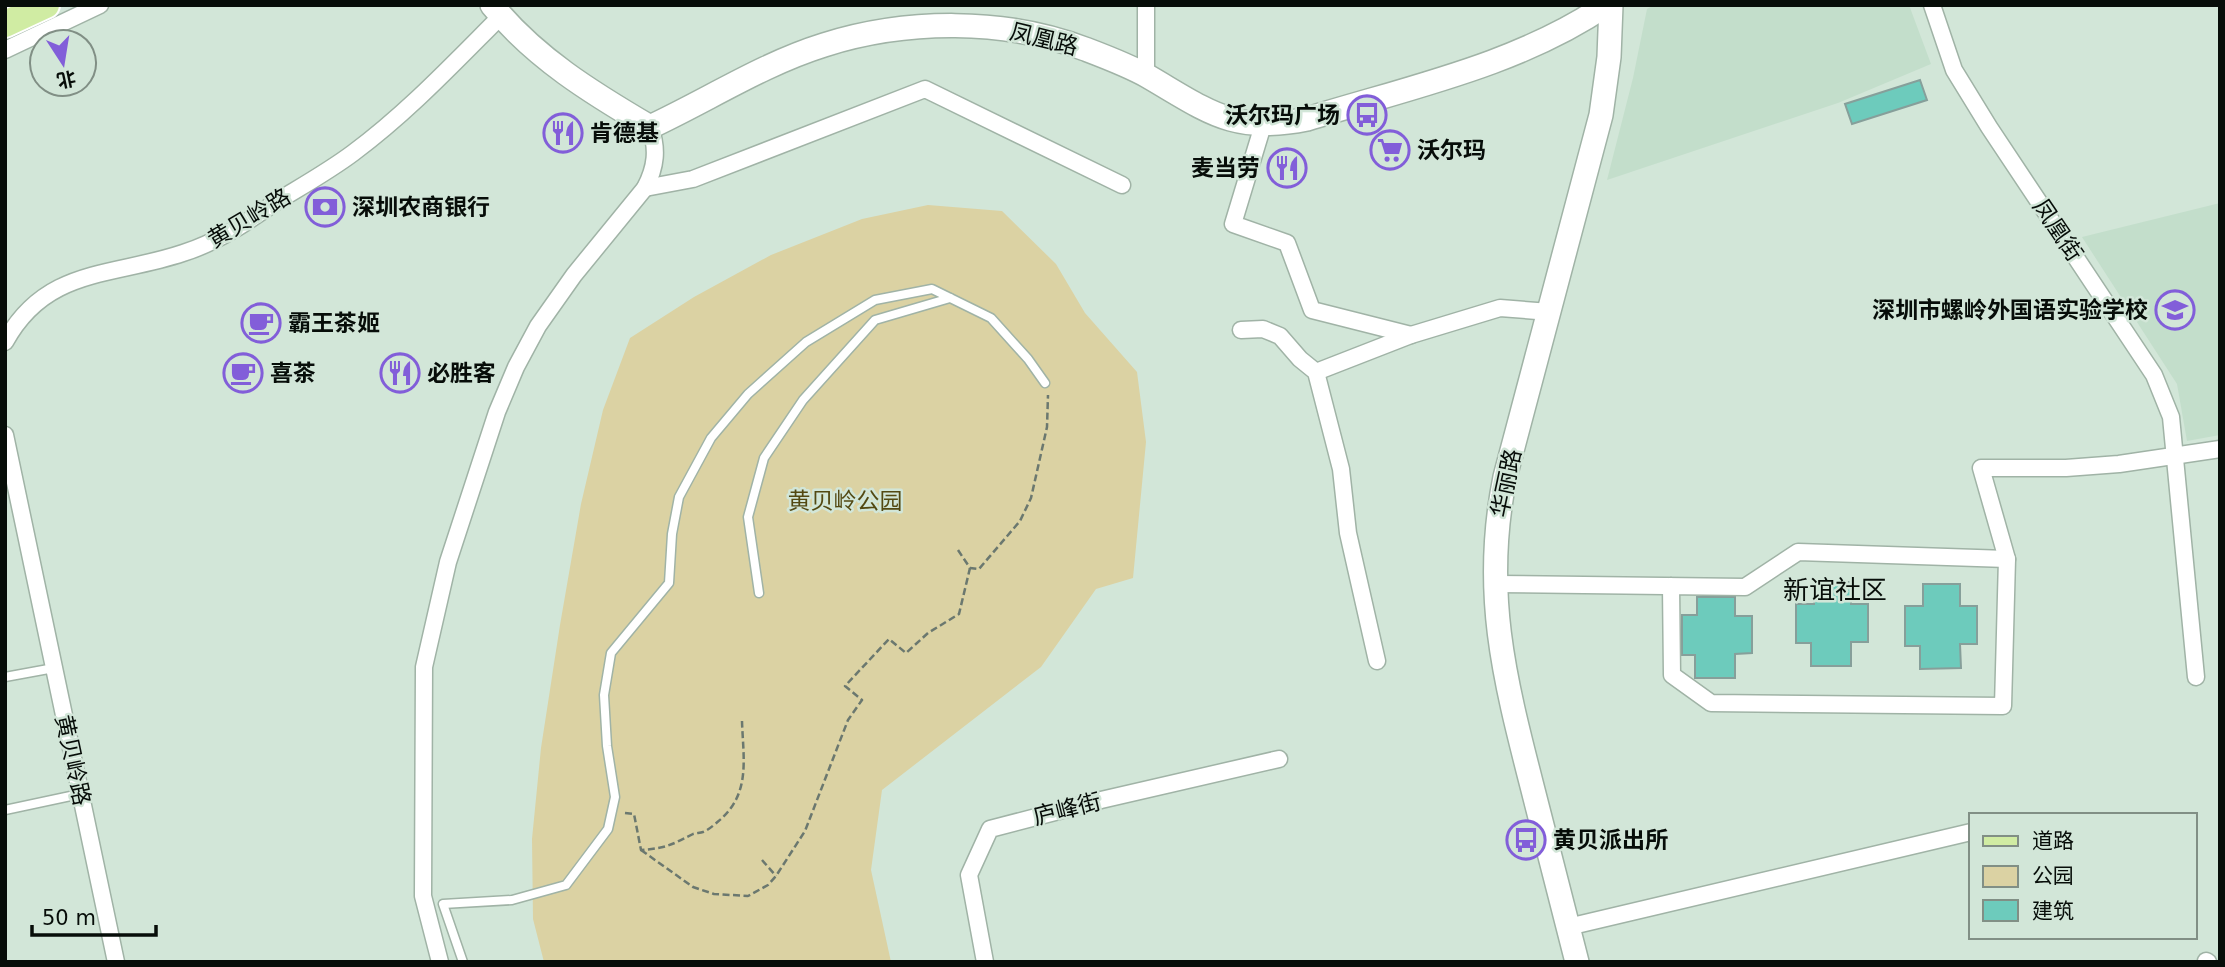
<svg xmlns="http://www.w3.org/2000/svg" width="2225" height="967" viewBox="0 0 2225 967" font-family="'DejaVu Sans','Noto Sans SC',sans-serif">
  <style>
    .built { fill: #c3decb }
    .green { fill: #dbd2a3 }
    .building { fill: #6dcbbc; stroke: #869f9a; stroke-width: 2 }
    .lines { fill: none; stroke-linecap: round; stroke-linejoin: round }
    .lane-casing { stroke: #a0b3a6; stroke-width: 11 }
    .street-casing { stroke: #a0b3a6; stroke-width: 19 }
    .secondary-casing { stroke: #a0b3a6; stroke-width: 26 }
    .primary-casing { stroke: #fff; stroke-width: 30 }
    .path { stroke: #6b786f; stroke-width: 2.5; stroke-dasharray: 7 3.5; stroke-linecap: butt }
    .lane { stroke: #fff; stroke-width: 8 }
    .street { stroke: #fff; stroke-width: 16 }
    .secondary { stroke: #fff; stroke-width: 23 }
    .primary { stroke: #d0eca3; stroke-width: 26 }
    .labels { text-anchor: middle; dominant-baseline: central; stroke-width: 5; stroke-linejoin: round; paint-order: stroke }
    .street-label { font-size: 23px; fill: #070d09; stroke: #d2e6d8 }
    .poi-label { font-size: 23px; font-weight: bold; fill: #070d09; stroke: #d2e6d8; text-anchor: start }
    .park-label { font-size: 23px; fill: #534912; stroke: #d2e6d8 }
    .quarter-label { font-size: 26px; fill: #070d09; stroke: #d2e6d8 }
  </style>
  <rect width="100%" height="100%" fill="#d2e6d8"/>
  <g class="built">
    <polygon points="1654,5 1909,5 1931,64 1838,103 1607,180 1633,78 1647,9"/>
    <polygon points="2220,203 2220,435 2187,441 2177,384 2082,237"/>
  </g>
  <polygon class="green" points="928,205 1002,211 1056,264 1085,313 1137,372 1146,442 1133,578 1096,589 1041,667 882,790 871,870 891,962 544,962 533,919 532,839 541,748 560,625 581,504 603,410 630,338 694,297 771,255 862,219"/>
  <g class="building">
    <polygon points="1920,80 1927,100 1852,124 1845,104"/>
    <polygon points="1814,582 1851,582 1851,604 1868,604 1868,642 1851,642 1851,666 1811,666 1811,643 1796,643 1796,604 1814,604"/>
    <polygon points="1923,584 1960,584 1960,606 1977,606 1977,644 1960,644 1961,668 1920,669 1920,646 1905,646 1905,606 1923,606"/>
    <polygon points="1697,597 1735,597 1735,616 1752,616 1752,653 1735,654 1735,678 1695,678 1695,655 1682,655 1682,615 1697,615"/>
  </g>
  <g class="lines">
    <g class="lane-casing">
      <g id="lane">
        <polyline points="759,593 748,517 764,458 803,400 875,320 950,298"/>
        <polyline points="5,677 54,668"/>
        <polyline points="5,810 80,794"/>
        <polyline points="463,962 443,904 512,900 566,885 608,829 615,797 607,746 604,695 611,653 669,583 672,534 679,497 711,438 748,394 806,342 875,300 932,289 991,318 1028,359 1045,383"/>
      </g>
    </g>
    <g class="street-casing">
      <g id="street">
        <polyline points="1932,5 1954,70 1989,127 2154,375 2171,417 2196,677"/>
        <polyline points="5,50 100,5"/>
        <polyline points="1146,75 1146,5"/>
        <polyline points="1263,125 1233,224 1287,243 1312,310 1411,335"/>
        <polyline points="645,188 693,179 925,89 1122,185"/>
        <polyline points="1241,330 1263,329 1280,336 1300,359 1316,372 1341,469 1348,533 1377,661"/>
        <path d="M 5,342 C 46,267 112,277 183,253 C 218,242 247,222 276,202 C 302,186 329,171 353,153 C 407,113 453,64 501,16"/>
        <polyline points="1316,372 1411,335 1500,308 1550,312"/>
        <polyline points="5,435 116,962"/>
        <polyline points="2007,559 1981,468 2066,468 2119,464 2220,449"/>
        <polyline points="1495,584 1745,587 1798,552 2007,559 2003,706 1711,703 1672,675 1671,586"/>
        <polyline points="1568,927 1971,832"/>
        <polyline points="2206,961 2208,962"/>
        <path d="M 440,962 L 423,896 L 424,667 L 448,562 L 497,412 L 516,367 L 538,326 L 574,275 L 645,188 C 656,167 658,149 650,127"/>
        <polyline points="985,962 969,875 990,829 1101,800 1279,759"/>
      </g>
    </g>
    <g class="secondary-casing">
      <g id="secondary">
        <path d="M 492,5 C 535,58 592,93 650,127 C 708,100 763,64 824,45 C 906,19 1005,18 1085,49 C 1106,57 1130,66 1149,77 C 1209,112 1234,134 1307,119 C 1407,88 1518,65 1606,5"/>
        <path d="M 1577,962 C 1562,903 1547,845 1532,786 C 1504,677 1482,591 1505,477 L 1601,115 L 1609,57 L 1611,5"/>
      </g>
    </g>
    <g class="primary-casing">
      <polyline id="primary" points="5,24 46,5"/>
    </g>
    <g class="path">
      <polyline points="958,550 970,568 979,569 1020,521 1031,498 1047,427 1048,395"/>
      <path d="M 625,813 L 634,814 L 641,850 C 667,848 671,845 693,834 C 696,833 700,833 703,832 C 709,830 716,823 721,819 C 751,792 743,757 742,721"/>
      <polyline points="641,850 693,887 714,894 748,896 768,885 776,876 805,831 848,720 862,700 845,686 889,639 906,653 928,633 959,614 970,568"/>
      <polyline points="762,860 776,876"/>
    </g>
    <use href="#lane" class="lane"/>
    <use href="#street" class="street"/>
    <use href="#secondary" class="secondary"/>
    <use href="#primary" class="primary"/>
  </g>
  <defs>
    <g id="bus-ring" transform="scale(2.0125)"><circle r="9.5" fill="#d2e6d8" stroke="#825ed9" stroke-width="1.5"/><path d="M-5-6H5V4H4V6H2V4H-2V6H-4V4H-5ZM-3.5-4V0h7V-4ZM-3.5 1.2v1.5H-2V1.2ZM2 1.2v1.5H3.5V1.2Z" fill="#825ed9"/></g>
    <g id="restaurant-ring" transform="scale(2.0125)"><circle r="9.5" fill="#d2e6d8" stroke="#825ed9" stroke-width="1.5"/><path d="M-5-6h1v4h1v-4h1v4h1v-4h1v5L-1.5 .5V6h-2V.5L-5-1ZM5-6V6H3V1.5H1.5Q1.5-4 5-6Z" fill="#825ed9"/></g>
    <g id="supermarket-ring" transform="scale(2.0125)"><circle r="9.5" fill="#d2e6d8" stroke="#825ed9" stroke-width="1.5"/><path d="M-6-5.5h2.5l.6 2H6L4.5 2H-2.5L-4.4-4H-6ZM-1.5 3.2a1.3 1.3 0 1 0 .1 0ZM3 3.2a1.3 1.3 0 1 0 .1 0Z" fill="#825ed9"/></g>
    <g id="bank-ring" transform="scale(2.0125)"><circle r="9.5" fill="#d2e6d8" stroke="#825ed9" stroke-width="1.5"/><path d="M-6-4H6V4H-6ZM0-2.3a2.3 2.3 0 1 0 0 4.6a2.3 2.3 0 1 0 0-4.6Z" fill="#825ed9"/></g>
    <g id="school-ring" transform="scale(2.0125)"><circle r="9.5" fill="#d2e6d8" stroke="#825ed9" stroke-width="1.5"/><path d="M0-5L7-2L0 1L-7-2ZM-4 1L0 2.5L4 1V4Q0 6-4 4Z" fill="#825ed9"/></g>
    <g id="cafe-ring" transform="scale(2.0125)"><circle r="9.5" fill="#d2e6d8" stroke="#825ed9" stroke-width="1.5"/><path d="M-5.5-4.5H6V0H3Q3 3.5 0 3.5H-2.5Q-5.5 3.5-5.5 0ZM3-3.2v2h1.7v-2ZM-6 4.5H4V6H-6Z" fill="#825ed9"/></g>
  </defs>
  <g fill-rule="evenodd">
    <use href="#bus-ring" x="1367" y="115"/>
    <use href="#restaurant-ring" x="563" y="133"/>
    <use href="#supermarket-ring" x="1390" y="150"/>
    <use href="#restaurant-ring" x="1287" y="168"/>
    <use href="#bank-ring" x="325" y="207"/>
    <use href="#school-ring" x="2175" y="310"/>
    <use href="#cafe-ring" x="261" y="323"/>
    <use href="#cafe-ring" x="243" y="373"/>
    <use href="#restaurant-ring" x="400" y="373"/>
    <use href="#bus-ring" x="1526" y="840"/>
  </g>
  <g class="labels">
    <g class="street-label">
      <text transform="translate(1044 39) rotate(14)">凤凰路</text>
      <text transform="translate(249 218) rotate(-31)">黄贝岭路</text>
      <text transform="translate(2058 230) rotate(56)">凤凰街</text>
      <text transform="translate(1506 483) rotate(-78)">华丽路</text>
      <text transform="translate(73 760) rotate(78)">黄贝岭路</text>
      <text transform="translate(1067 809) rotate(-14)">庐峰街</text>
    </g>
    <g class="poi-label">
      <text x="1340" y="115" text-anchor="end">沃尔玛广场</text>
      <text x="590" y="133">肯德基</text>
      <text x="1417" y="150">沃尔玛</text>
      <text x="1260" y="168" text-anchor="end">麦当劳</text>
      <text x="352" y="207">深圳农商银行</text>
      <text x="2148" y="310" text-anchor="end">深圳市螺岭外国语实验学校</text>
      <text x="288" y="323">霸王茶姬</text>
      <text x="270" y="373">喜茶</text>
      <text x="427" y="373">必胜客</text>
      <text x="1553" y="840">黄贝派出所</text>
    </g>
    <g class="park-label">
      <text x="845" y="501">黄贝岭公园</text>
    </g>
    <g class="quarter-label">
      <text x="1835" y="590">新谊社区</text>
    </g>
  </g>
  <rect width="2225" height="967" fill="none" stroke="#070d09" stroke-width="14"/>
  <rect x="1969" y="813" width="228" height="126" fill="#d2e6d8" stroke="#818f85" stroke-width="2"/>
  <rect x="1983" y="836" width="35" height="10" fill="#d0eca3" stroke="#818f85" stroke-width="2"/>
  <text x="2032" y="848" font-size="21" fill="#070d09">道路</text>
  <rect x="1983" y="866" width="35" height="21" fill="#dbd2a3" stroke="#818f85" stroke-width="2"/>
  <text x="2032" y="883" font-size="21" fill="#070d09">公园</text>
  <rect x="1983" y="900" width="35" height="21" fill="#6dcbbc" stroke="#818f85" stroke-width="2"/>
  <text x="2032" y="918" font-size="21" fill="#070d09">建筑</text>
  <g transform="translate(63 63) rotate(168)"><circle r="33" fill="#d2e6d8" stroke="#818f85" stroke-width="2"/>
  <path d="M0-5L12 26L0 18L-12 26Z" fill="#825ed9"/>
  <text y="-10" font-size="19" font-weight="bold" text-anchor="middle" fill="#070d09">北</text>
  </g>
  <path d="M32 925v10h124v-10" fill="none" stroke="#070d09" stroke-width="3.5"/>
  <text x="42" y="925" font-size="21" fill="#070d09" stroke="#d2e6d8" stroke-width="5" paint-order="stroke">50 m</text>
</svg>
